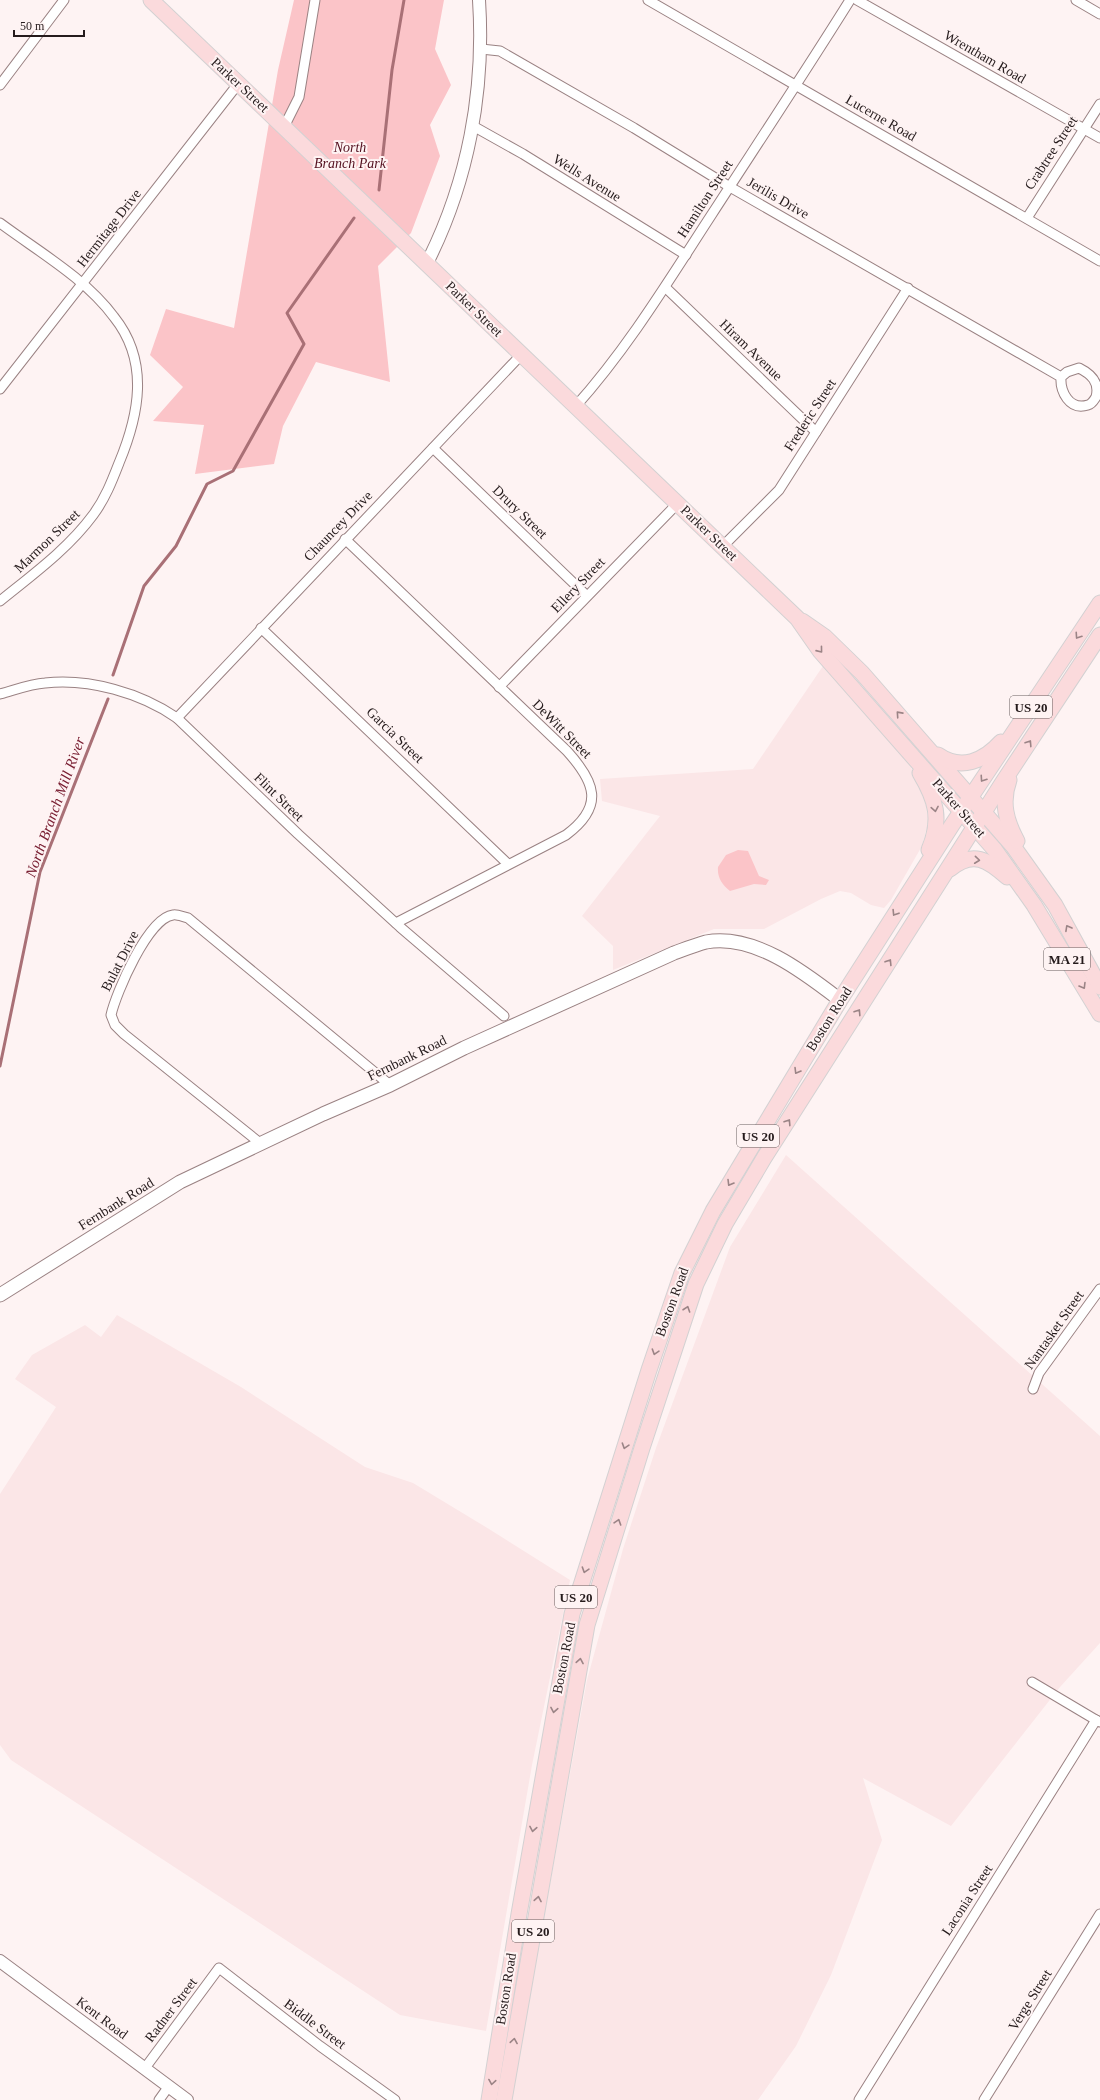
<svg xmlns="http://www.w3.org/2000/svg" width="1100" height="2100" viewBox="0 0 1100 2100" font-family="'Times New Roman',serif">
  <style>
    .built { fill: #fbe6e7 }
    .green { fill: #fbc4c8 }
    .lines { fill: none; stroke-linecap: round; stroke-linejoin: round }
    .stream { stroke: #a97076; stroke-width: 3 }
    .minor-casing { stroke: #9a8283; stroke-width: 11 }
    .tertiary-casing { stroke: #9a8283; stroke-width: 14 }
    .secondary-casing { stroke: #9a8283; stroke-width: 15 }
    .primary-casing { stroke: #d3d1d2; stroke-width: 17 }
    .minor { stroke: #fff; stroke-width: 9 }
    .tertiary { stroke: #fff; stroke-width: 12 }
    .secondary { stroke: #fff; stroke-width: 13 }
    .primary { stroke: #fbdadc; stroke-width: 15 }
    .oneway { stroke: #9b8486 }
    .labels { text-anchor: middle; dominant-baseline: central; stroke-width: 4; stroke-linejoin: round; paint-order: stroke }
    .shield { fill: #fef3f3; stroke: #665c5c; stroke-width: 1 }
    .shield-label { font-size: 13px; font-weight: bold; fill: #251b1c }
    .street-label { font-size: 14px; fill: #251b1c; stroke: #fef3f3 }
    .park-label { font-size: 14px; font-style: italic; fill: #530f1e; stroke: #fef3f3 }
    .water-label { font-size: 15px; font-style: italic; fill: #7a2033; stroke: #fef3f3 }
  </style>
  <rect width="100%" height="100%" fill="#fef3f3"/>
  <g class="built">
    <polygon points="823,666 905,754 924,796 929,820 922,846 891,900 884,908 871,905 851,893 840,891 821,899 764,929 714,929 613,970 613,946 582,916 660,816 602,801 600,779 753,769"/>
    <polygon points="786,1155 1100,1436 1100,1643 1060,1687 951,1826 863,1778 882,1840 831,1975 796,2046 758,2100 511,2100 587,1680 623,1549 656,1448 730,1247"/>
    <polygon points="117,1315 241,1387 365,1467 413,1483 489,1529 570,1580 532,1765 486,2031 400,2015 11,1760 0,1745 0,1494 56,1407 15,1379 32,1355 85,1325 101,1337"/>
  </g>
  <g class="green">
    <polygon points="294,0 444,0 435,49 451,85 430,125 440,156 411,233 378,266 390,382 316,362 283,426 274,464 195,474 204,425 153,421 183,387 150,355 166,309 234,328 278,70"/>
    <path d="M 738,850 L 748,851 L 759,876 L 769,880 L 766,885 L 754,884 L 730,891 C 722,885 717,877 718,867 L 726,855 Z"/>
  </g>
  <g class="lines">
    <g class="stream">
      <polyline points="379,190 392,70 404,0"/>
      <polyline points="113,675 144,586 176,546 207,484 233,471 304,344 287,313 354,218"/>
      <polyline points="0,1066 40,872 108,699"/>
    </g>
    <g class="minor-casing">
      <g id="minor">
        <polyline points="648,0 1100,261"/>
        <polyline points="857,0 1100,138"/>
        <polyline points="1076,0 1100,14"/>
        <path d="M 481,49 L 500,51 L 634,128 L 730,187 L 1061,377 C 1060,391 1069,411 1088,405 C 1092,404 1094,400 1096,397 C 1100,382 1091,374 1079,368 L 1067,372 L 1061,377"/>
        <polyline points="0,85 64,0"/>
        <polyline points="473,126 523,154 686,255"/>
        <polyline points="284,127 299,97 315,0"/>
        <polyline points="1027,218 1100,104"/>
        <path d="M 0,223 C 39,252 85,278 114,317 C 150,362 139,415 119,463 C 112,481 105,499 93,515 C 68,549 32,575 0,601"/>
        <polyline points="666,288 816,432"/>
        <polyline points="0,389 238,84"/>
        <path d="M 575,407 C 628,348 669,280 712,214 C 758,143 805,72 850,0"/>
        <polyline points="433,448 587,596"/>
        <path d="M 345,539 L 567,751 C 595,782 605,806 566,835 L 396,923"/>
        <polyline points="723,546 779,490 908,288"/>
        <polyline points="261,628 508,864"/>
        <polyline points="499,687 678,503"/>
        <path d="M 0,694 C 15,690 30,684 45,683 C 89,678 141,693 177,718 L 298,834 L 400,927 L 504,1016"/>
        <polyline points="177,718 521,355"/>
        <path d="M 260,1143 L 124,1034 L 115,1025 L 111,1015 C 116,993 148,918 173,915 C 177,914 183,917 188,918 L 390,1085"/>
        <polyline points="1033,1389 1039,1373 1100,1289"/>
        <polyline points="1032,1682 1096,1720"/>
        <polyline points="145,2068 219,1968 320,2046 395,2100"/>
        <polyline points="159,2100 169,2086"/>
        <polyline points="859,2100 1096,1720 1100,1722"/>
        <polyline points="984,2100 1100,1914"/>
      </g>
    </g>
    <g class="tertiary-casing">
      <g id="tertiary">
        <path d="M 427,263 C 468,182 485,91 479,0"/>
        <polyline points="0,1961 187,2100"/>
      </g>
    </g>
    <g class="secondary-casing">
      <path id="secondary" d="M 0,1295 L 180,1182 L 323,1114 L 390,1085 L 464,1048 L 674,953 C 685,949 695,945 706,942 C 754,933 805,973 840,1000"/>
    </g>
    <g class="primary-casing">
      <g id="primary">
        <polyline points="151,0 797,618 820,651 995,850 1034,905 1100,1014"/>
        <polyline points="802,621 825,637 862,673 1013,846 1055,905 1100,987"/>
        <path d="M 938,755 C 961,771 984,761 1001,742"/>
        <path d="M 920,773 C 936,800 942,819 929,850"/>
        <path d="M 1009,780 C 1001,802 1006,821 1017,841"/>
        <path d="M 950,869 C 973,850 988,860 1007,877"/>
        <polyline points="489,2100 519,1914 572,1614 649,1370 682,1273 713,1211 840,1000 952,825 1100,603"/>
        <polyline points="504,2100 587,1625 642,1448 696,1284 725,1224 764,1158 1003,782 1100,635"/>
      </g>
    </g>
    <use href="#minor" class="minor"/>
    <use href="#tertiary" class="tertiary"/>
    <use href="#secondary" class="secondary"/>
    <use href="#primary" class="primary"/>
  </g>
  <defs><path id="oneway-chevron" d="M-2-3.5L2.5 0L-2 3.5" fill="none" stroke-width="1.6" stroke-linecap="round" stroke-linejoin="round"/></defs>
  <g class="oneway">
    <use href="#oneway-chevron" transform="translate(1078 636) rotate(124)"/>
    <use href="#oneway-chevron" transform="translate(820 650) rotate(51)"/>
    <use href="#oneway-chevron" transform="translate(899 714) rotate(-132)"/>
    <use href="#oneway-chevron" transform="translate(1029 743) rotate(-57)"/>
    <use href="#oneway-chevron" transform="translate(983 779) rotate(124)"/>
    <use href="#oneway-chevron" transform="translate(935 809) rotate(80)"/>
    <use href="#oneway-chevron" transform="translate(977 860) rotate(6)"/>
    <use href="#oneway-chevron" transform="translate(895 913) rotate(122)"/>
    <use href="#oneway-chevron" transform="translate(1068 928) rotate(-119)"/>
    <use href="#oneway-chevron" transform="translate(889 962) rotate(-58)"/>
    <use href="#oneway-chevron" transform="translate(1083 986) rotate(59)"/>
    <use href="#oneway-chevron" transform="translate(858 1012) rotate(-57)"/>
    <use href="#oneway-chevron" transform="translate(797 1071) rotate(121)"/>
    <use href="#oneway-chevron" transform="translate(788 1122) rotate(-57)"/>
    <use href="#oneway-chevron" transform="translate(730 1183) rotate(121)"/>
    <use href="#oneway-chevron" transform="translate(687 1309) rotate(-71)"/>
    <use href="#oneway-chevron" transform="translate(655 1352) rotate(108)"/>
    <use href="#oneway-chevron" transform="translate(625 1446) rotate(108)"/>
    <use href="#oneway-chevron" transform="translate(618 1522) rotate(-72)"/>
    <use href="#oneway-chevron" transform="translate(585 1570) rotate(108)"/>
    <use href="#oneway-chevron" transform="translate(580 1661) rotate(-80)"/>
    <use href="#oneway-chevron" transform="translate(554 1710) rotate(100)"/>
    <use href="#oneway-chevron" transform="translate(533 1829) rotate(100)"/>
    <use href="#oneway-chevron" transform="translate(538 1899) rotate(-80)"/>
    <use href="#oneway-chevron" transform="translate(514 2041) rotate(-81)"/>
    <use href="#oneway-chevron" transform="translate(492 2082) rotate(99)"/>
  </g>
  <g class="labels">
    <g class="shield">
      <rect x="1010" y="696" width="42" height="22" rx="3"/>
      <rect x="1044" y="948" width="46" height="22" rx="3"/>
      <rect x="737" y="1125" width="42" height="22" rx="3"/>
      <rect x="555" y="1586" width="42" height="22" rx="3"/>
      <rect x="512" y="1920" width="42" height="22" rx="3"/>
    </g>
    <g class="shield-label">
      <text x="1031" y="707">US 20</text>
      <text x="1067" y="959">MA 21</text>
      <text x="758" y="1136">US 20</text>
      <text x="576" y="1597">US 20</text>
      <text x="533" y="1931">US 20</text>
    </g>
    <g class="street-label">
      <text transform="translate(985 57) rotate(30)">Wrentham Road</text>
      <text transform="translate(240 85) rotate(43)">Parker Street</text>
      <text transform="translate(881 118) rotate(30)">Lucerne Road</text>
      <text transform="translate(1051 153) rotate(-57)">Crabtree Street</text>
      <text transform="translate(587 178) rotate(32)">Wells Avenue</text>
      <text transform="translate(778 198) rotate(30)">Jerilis Drive</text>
      <text transform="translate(705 199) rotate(-57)">Hamilton Street</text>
      <text transform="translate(109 228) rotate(-52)">Hermitage Drive</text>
      <text transform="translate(474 309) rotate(44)">Parker Street</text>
      <text transform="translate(751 350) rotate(44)">Hiram Avenue</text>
      <text transform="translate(810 415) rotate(-57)">Frederic Street</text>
      <text transform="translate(520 512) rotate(44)">Drury Street</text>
      <text transform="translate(338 526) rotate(-46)">Chauncey Drive</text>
      <text transform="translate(709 533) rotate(44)">Parker Street</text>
      <text transform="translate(47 541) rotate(-44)">Marmon Street</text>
      <text transform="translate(578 585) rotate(-46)">Ellery Street</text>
      <text transform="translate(562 729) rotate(45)">DeWitt Street</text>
      <text transform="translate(395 735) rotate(44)">Garcia Street</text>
      <text transform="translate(279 797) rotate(44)">Flint Street</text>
      <text transform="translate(959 808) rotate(49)">Parker Street</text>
      <text transform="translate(120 961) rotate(-63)">Bulat Drive</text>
      <text transform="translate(829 1019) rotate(-58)">Boston Road</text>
      <text transform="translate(407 1058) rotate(-26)">Fernbank Road</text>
      <text transform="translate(116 1204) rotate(-32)">Fernbank Road</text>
      <text transform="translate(672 1302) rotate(-70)">Boston Road</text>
      <text transform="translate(1054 1330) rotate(-55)">Nantasket Street</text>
      <text transform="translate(564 1658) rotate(-79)">Boston Road</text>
      <text transform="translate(967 1900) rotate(-57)">Laconia Street</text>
      <text transform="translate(506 1989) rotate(-81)">Boston Road</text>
      <text transform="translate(1030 2000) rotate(-58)">Verge Street</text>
      <text transform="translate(171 2010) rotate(-53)">Radner Street</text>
      <text transform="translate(102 2018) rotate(37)">Kent Road</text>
      <text transform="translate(315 2024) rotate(37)">Biddle Street</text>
    </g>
    <g class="park-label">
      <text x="350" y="147">North<tspan x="350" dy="16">Branch Park</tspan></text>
    </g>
    <g class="water-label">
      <text transform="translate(55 807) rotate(-70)">North Branch Mill River</text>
    </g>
  </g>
  <path d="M14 30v6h70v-6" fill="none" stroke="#251b1c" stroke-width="2"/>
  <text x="20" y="30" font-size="12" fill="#251b1c" stroke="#fef3f3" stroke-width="3" paint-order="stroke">50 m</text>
</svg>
